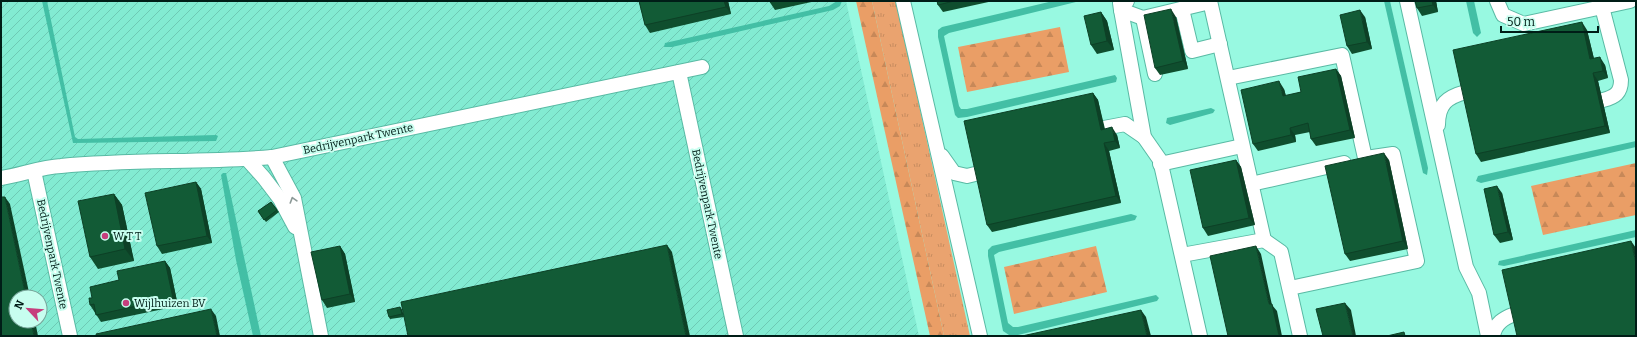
<svg xmlns="http://www.w3.org/2000/svg" width="1637" height="337" viewBox="0 0 1637 337" font-family="Bitter,serif">
  <style>
    .industrial { fill: url(#industrial-furrows); fill-rule: evenodd }
    .grass { fill: url(#grass-tufts) }
    .forest { fill: url(#forest-firs) }
    .water { fill: #43bfa5 }
    .lines { fill: none; stroke-linecap: round; stroke-linejoin: round }
    .minor-casing { stroke: #59baa4; stroke-width: 16 }
    .minor { stroke: #fff; stroke-width: 14 }
    .wall { fill: #0f4e2e }
    .shaded-wall { fill: #0d4026 }
    .building { fill: #125b36; stroke: #0d4026 }
    .oneway { stroke: #8c9997 }
    .poi-dot { fill: #c63e7d; stroke: #c7feef; stroke-width: 1.5 }
    .labels { text-anchor: middle; dominant-baseline: central; stroke-width: 4; stroke-linejoin: round; paint-order: stroke }
    .street-label { font-size: 11px; fill: #001d17; stroke: #c7feef }
    .poi-label { font-size: 11px; fill: #001d17; stroke: #c7feef; text-anchor: start }
  </style>
  <defs>
    <pattern id="industrial-furrows" width="10" height="10" patternUnits="userSpaceOnUse"><rect width="10" height="10" fill="#82ebd2"/><path d="M-1 1l2-2M0 10L10 0M9 11l2-2" fill="none" stroke="#6ec9b4"/></pattern>
    <pattern id="grass-tufts" width="24" height="20" patternUnits="userSpaceOnUse"><rect width="24" height="20" fill="#eaa36f"/><path d="M3 7l-1-3M5 7V3M7 7l1-3M15 17l-1-3M17 17v-4M19 17l1-3" fill="none" stroke="#c78c5f"/></pattern>
    <pattern id="forest-firs" width="22" height="20" patternUnits="userSpaceOnUse"><rect width="22" height="20" fill="#ea9e66"/><path d="M5 1l3.5 6h-7zM16 11l3.5 6h-7z" fill="#c78858"/></pattern>
  </defs>
  <rect width="100%" height="100%" fill="#98f9e1"/>
  <path class="industrial" d="M 1,1 L 846,1 L 919,336 L 1,336 ZM 16,297 L 40,297 L 40,321 L 16,321 Z"/>
  <polygon class="grass" points="872,1 896,1 970,336 944,336"/>
  <g class="forest">
    <polygon points="856,1 872,1 944,336 930,336"/>
    <polygon points="1060,27 1069,72 967,92 958,47"/>
    <polygon points="1636,163 1636,215 1543,235 1531,186"/>
    <polygon points="1096,246 1107,292 1014,314 1004,267"/>
  </g>
  <g class="water">
    <polygon points="42,1 47,1 75,137 78,139 216,135 218,136 216,141 73,143"/>
    <polygon points="837,1 842,1 840,6 833,10 672,47 664,47 665,43 829,6"/>
    <polygon points="1053,1 1080,1 949,33 944,36 959,106 961,109 967,109 1115,75 1117,78 1116,82 967,117 958,118 955,115 938,37 938,30 942,27"/>
    <polygon points="1384,1 1390,1 1428,168 1427,175 1423,173"/>
    <polygon points="1466,1 1474,1 1481,33 1477,37 1473,33"/>
    <polygon points="1211,108 1215,110 1213,113 1170,125 1166,123 1167,118"/>
    <polygon points="1636,141 1636,147 1481,183 1476,181 1478,176"/>
    <polygon points="223,173 226,173 261,336 253,336 236,260 221,175"/>
    <polygon points="1131,214 1137,216 1135,220 999,252 994,255 1008,323 1013,327 1018,327 1156,295 1159,298 1157,301 1014,336 1009,335 1003,331 988,256 988,250 992,246"/>
    <polygon points="1636,230 1636,237 1504,266 1498,265 1499,261"/>
  </g>
  <g class="lines">
    <g class="minor-casing">
      <g id="minor">
        <polyline points="903,1 980,336"/>
        <polyline points="1127,1 1121,10 1144,137 1160,160 1200,336"/>
        <polyline points="1210,1 1264,240 1281,252 1300,336"/>
        <polyline points="1407,1 1466,267 1479,293 1488,336"/>
        <polyline points="1497,1 1503,15 1524,24 1630,1"/>
        <polyline points="1120,3 1121,10 1143,18 1210,2"/>
        <path d="M 1602,7 L 1621,80 C 1621,93 1615,97 1603,100"/>
        <polyline points="1182,9 1192,51 1220,44"/>
        <polyline points="1143,18 1155,74"/>
        <polyline points="679,72 736,336"/>
        <polyline points="1228,78 1342,55 1365,158"/>
        <path d="M 1438,125 C 1438,104 1447,97 1466,92"/>
        <polyline points="1104,128 1125,124 1144,137"/>
        <polyline points="942,156 954,173 967,176 979,173"/>
        <polyline points="272,157 294,198 321,336"/>
        <polyline points="247,159 264,178 280,199 295,227"/>
        <polyline points="1160,164 1242,146"/>
        <polyline points="34,171 70,336"/>
        <path d="M 1,178 C 21,175 41,167 61,166 C 131,159 202,163 272,157 L 702,67"/>
        <polyline points="1251,184 1344,163"/>
        <polyline points="1182,255 1264,240"/>
        <polyline points="1290,288 1417,261 1393,154 1366,158"/>
        <path d="M 1493,336 C 1495,323 1504,318 1515,314"/>
      </g>
    </g>
    <use href="#minor" class="minor"/>
  </g>
  <g class="wall">
    <polygon points="639,1 728,1 731,14 650,33 645,25"/>
    <polygon points="769,1 816,1 775,10"/>
    <polygon points="937,1 993,1 943,12 938,5"/>
    <polygon points="1415,1 1436,1 1438,12 1422,16 1417,8"/>
    <polygon points="1101,12 1107,21 1114,50 1097,54 1091,45"/>
    <polygon points="1176,17 1188,69 1160,75 1155,68"/>
    <polygon points="1365,17 1372,49 1352,54 1347,46"/>
    <polygon points="1587,30 1594,59 1605,65 1608,78 1598,81 1610,133 1481,162 1476,154"/>
    <polygon points="1336,69 1341,76 1355,138 1316,146 1311,139 1310,132 1295,135 1296,142 1258,151 1253,144 1284,89 1286,96 1301,92"/>
    <polygon points="1093,93 1098,100 1105,129 1117,135 1120,148 1109,151 1121,203 992,232 987,225"/>
    <polygon points="1236,160 1241,167 1255,225 1208,236 1203,228"/>
    <polygon points="1389,160 1408,249 1350,261 1345,254"/>
    <polygon points="196,182 201,189 212,243 162,254 157,246"/>
    <polygon points="1502,193 1513,240 1500,243 1494,235"/>
    <polygon points="114,194 122,205 134,261 98,269 90,257"/>
    <polygon points="271,202 279,212 266,222 258,211"/>
    <polygon points="340,246 345,254 355,302 327,308 322,300"/>
    <polygon points="165,261 170,268 178,306 101,322 90,305 119,280"/>
    <polygon points="400,307 402,310 404,317 390,319 389,317"/>
  </g>
  <g class="shaded-wall">
    <polygon points="724,1 728,1 731,14 726,7"/>
    <polygon points="1432,1 1436,1 1438,12 1433,5"/>
    <polygon points="1171,9 1176,17 1188,69 1183,61"/>
    <polygon points="1360,10 1365,17 1372,49 1367,42"/>
    <polygon points="1101,12 1107,21 1114,50 1107,41"/>
    <polygon points="1582,22 1587,30 1596,67 1590,59"/>
    <polygon points="1600,57 1605,65 1608,78 1603,71"/>
    <polygon points="1336,69 1341,76 1355,138 1350,130"/>
    <polygon points="1593,73 1598,81 1610,133 1605,126"/>
    <polygon points="1279,81 1284,89 1288,104 1283,96"/>
    <polygon points="1093,93 1098,100 1106,137 1101,130"/>
    <polygon points="1112,127 1117,135 1120,148 1115,141"/>
    <polygon points="1290,128 1295,135 1296,142 1291,135"/>
    <polygon points="1104,143 1109,151 1121,203 1116,196"/>
    <polygon points="1384,153 1389,160 1408,249 1403,241"/>
    <polygon points="1236,160 1241,167 1255,225 1249,218"/>
    <polygon points="196,182 201,189 212,243 207,236"/>
    <polygon points="1497,186 1502,193 1513,240 1508,232"/>
    <polygon points="114,194 122,205 134,261 125,249"/>
    <polygon points="5,197 10,204 30,297 26,297"/>
    <polygon points="1631,241 1636,248 1636,263"/>
    <polygon points="667,245 672,252 690,336 686,336"/>
    <polygon points="340,246 345,254 355,302 350,294"/>
    <polygon points="1256,246 1261,254 1272,305 1277,311 1282,336 1279,336 1269,304"/>
    <polygon points="165,261 170,268 178,306 173,298"/>
    <polygon points="1345,303 1351,310 1356,336 1353,336"/>
    <polygon points="400,307 402,310 404,317 402,314"/>
    <polygon points="211,309 216,316 220,336 217,336"/>
    <polygon points="1141,310 1146,317 1151,336 1147,336"/>
    <polygon points="31,321 35,321 38,336 34,336"/>
  </g>
  <g class="building">
    <polygon points="639,1 724,1 726,7 645,25"/>
    <polygon points="769,1 777,1 770,2"/>
    <polygon points="937,1 954,1 938,5"/>
    <polygon points="1415,1 1432,1 1433,5 1417,8"/>
    <polygon points="1171,9 1183,61 1155,68 1144,15"/>
    <polygon points="1360,10 1367,42 1347,46 1340,15"/>
    <polygon points="1101,12 1107,41 1091,45 1084,16"/>
    <polygon points="1582,22 1590,59 1600,57 1603,71 1593,73 1605,126 1476,154 1453,50"/>
    <polygon points="1336,69 1350,130 1311,139 1308,123 1290,128 1291,135 1253,144 1241,90 1279,81 1283,96 1301,92 1298,77"/>
    <polygon points="1093,93 1101,130 1112,127 1115,141 1104,143 1116,196 987,225 964,121"/>
    <polygon points="1384,153 1403,241 1345,254 1325,166"/>
    <polygon points="1236,160 1249,218 1203,228 1190,170"/>
    <polygon points="196,182 207,236 157,246 145,193"/>
    <polygon points="1497,186 1508,232 1494,235 1484,189"/>
    <polygon points="114,194 125,249 90,257 78,201"/>
    <polygon points="1,197 5,197 26,297 16,297 16,321 31,321 34,336 1,336"/>
    <polygon points="271,202 277,210 264,220 258,211"/>
    <polygon points="1631,241 1636,263 1636,336 1517,336 1502,270"/>
    <polygon points="667,245 686,336 408,336 401,302"/>
    <polygon points="340,246 350,294 322,300 311,252"/>
    <polygon points="1256,246 1269,304 1272,304 1279,336 1228,336 1210,256"/>
    <polygon points="165,261 173,298 96,315 94,304 90,305 89,298 92,298 90,287 119,280 117,271"/>
    <polygon points="1345,303 1353,336 1323,336 1316,309"/>
    <polygon points="400,307 402,314 389,317 387,310"/>
    <polygon points="211,309 217,336 97,336 96,334"/>
    <polygon points="1141,310 1147,336 1022,336"/>
    <polygon points="1404,332 1405,336 1387,336"/>
  </g>
  <defs><path id="oneway-chevron" d="M-2-3.5L2.5 0L-2 3.5" fill="none" stroke-width="1.6" stroke-linecap="round" stroke-linejoin="round"/></defs>
  <use class="oneway" href="#oneway-chevron" transform="translate(293 200) rotate(-107)"/>
  <g class="poi-dot">
    <circle cx="105" cy="236" r="4"/>
    <circle cx="126" cy="303" r="4"/>
  </g>
  <g class="labels">
    <g class="street-label">
      <text transform="translate(358 139) rotate(-12)">Bedrijvenpark Twente</text>
      <text transform="translate(707 204) rotate(78)">Bedrijvenpark Twente</text>
      <text transform="translate(52 254) rotate(78)">Bedrijvenpark Twente</text>
    </g>
    <g class="poi-label">
      <text x="113" y="236">W T T</text>
      <text x="134" y="303">Wijlhuizen BV</text>
    </g>
  </g>
  <rect width="1637" height="337" fill="none" stroke="#001d17" stroke-width="4"/>
  <g transform="translate(28 309) rotate(296)"><circle r="19" fill="#c7feef" stroke="#77a499"/>
  <path d="M0-3L7 15L0 10L-7 15Z" fill="#c63e7d"/>
  <text y="-6" font-size="11" font-weight="bold" text-anchor="middle" fill="#001d17">N</text>
  </g>
  <path d="M1501 26v6h97v-6" fill="none" stroke="#001d17" stroke-width="2"/>
  <text x="1507" y="26" font-size="12" fill="#001d17" stroke="#c7feef" stroke-width="3" paint-order="stroke">50 m</text>
</svg>
